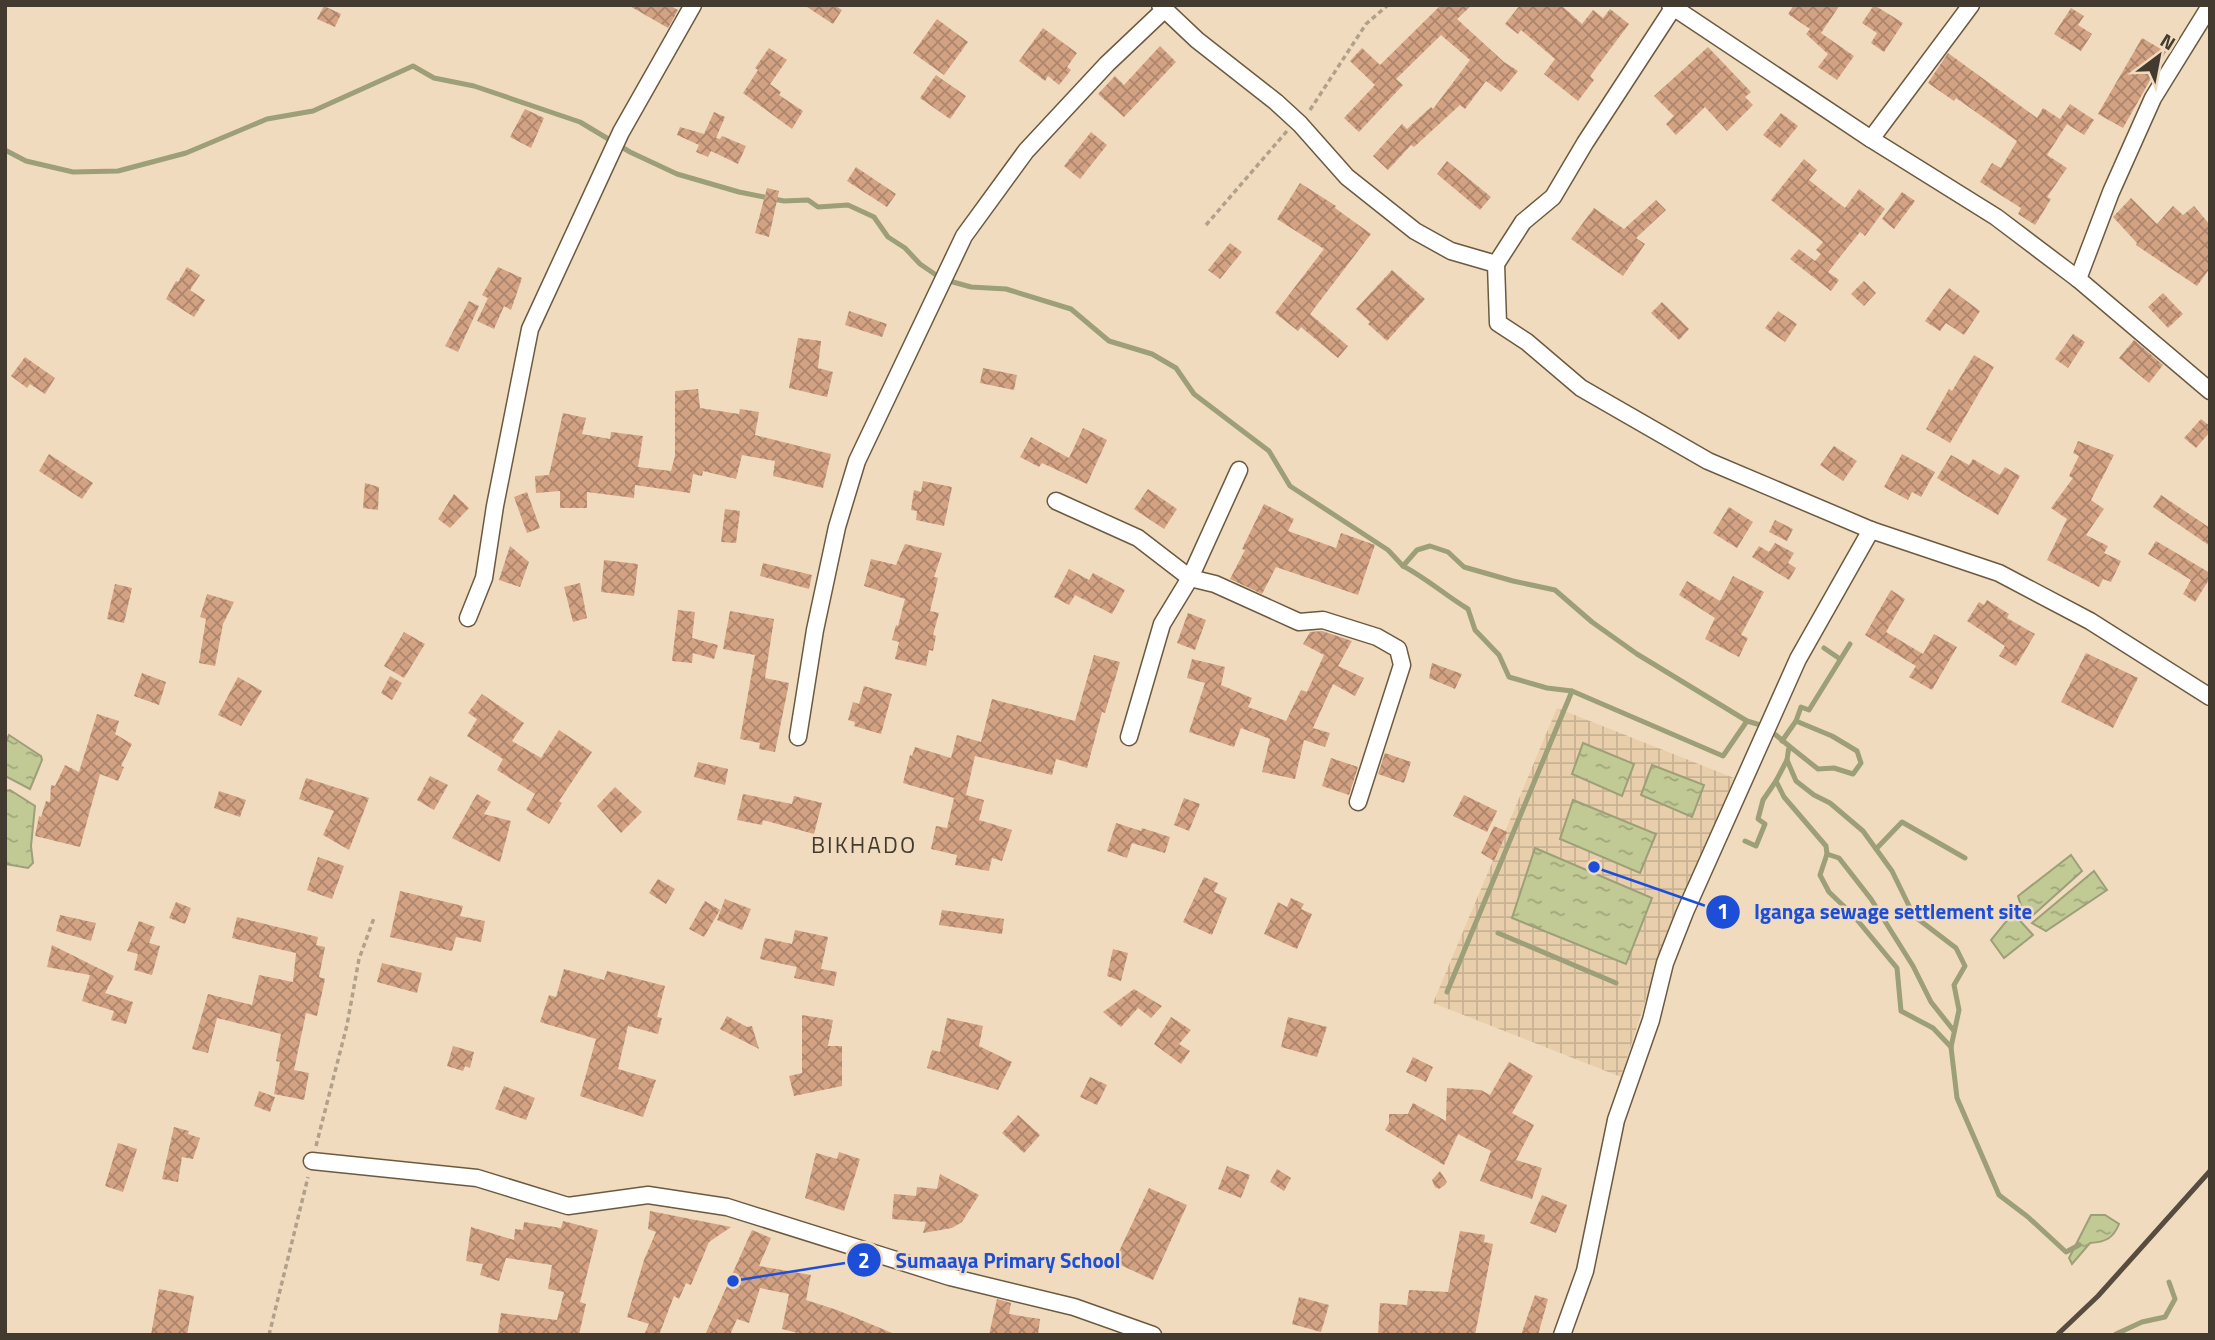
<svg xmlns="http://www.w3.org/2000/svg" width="2215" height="1340" viewBox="0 0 2215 1340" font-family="'Titillium Web',sans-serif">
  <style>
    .industrial { fill: url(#industrial-grid) }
    .water { fill: url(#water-ripples); stroke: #9c9f77; stroke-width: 2 }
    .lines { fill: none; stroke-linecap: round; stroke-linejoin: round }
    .stream { stroke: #9c9f77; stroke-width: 5 }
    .building { fill: url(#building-cross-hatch) }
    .street-casing { stroke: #6c5a40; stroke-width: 19 }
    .path { stroke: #b2a18a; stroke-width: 3.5; stroke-dasharray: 5 3.5; stroke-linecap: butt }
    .street { stroke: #fff; stroke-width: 16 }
    .rail { stroke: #574c3f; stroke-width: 5 }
    .labels { text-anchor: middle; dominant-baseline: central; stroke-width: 5; stroke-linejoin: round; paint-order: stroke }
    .quarter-label { font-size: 23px; letter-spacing: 2px; fill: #443b30; stroke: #f1dbbe }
    .leader { fill: none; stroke: #1d4ed8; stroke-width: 2.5 }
    .callout-dot { fill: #1d4ed8; stroke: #f1dbbe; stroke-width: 2.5 }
    .mark-label { font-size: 21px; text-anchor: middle; font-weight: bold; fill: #fff }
    .callout-label { font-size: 21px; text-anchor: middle; font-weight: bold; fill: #1d4ed8; stroke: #f1dbbe; stroke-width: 5; stroke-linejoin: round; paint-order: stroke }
  </style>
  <defs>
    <pattern id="industrial-grid" width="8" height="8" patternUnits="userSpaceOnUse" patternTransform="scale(1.75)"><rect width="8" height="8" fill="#e8ceab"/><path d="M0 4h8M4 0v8" fill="none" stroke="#c8b293"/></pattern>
    <pattern id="water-ripples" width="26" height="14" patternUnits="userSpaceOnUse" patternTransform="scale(1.75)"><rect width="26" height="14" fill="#c1ca95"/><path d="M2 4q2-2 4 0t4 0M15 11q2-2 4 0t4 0" fill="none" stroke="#9ea57a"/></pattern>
    <pattern id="building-cross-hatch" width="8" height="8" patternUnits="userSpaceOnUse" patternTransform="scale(1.75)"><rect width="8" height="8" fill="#d2a283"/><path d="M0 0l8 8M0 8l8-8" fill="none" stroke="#ac856c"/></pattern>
  </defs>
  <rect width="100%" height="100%" fill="#f1dbbe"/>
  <polygon class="industrial" points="1557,708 1734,778 1660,955 1621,1077 1433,1003"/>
  <g class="water">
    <polygon points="9,735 41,756 42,760 30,789 5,776 5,744"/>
    <polygon points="1583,743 1634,764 1622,796 1572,774"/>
    <polygon points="1652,765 1704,785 1692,817 1641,795"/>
    <polygon points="10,790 35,806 31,846 33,863 28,868 5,864 5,797 6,791"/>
    <polygon points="1573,800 1656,834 1640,873 1560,839"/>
    <polygon points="1535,848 1652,898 1626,964 1512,918"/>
    <polygon points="2071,855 2082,871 2032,916 2023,912 2018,896"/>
    <polygon points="2094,871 2107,890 2046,931 2032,923"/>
    <polygon points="2013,913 2033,935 2004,958 1991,940"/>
    <path d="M 2091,1215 L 2105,1215 L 2119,1224 C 2113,1239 2105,1242 2090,1243 L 2072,1264 L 2069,1258 Z"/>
  </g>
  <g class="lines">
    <g class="stream">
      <polyline points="5,150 26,161 73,172 118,171 186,153 267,119 313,111 413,66 434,78 474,86 580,122 630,152 677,174 739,192 784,201 808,200 818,207 848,205 874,217 888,237 905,248 920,264 942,279 971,287 1006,289 1071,309 1109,341 1152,354 1176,368 1194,394 1269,451 1290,486 1388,550 1403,566 1417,550 1430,546 1448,552 1464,567 1513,581 1555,590 1592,622 1637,654 1747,721 1757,724"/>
      <path d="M 1403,566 C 1426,578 1445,595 1468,609 L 1475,630 L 1499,655 L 1509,677 L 1547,688 L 1572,691 L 1723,756 L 1747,721"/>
      <polyline points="1824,648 1840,659"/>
      <polyline points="1776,735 1789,746 1787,760 1796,781 1814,795 1830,803 1863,831 1892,871 1914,916 1956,948 1965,966 1954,985 1959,1010 1951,1047 1957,1098 1999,1195 2028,1217 2066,1252 2079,1245"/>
      <polyline points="1782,741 1796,721 1801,707 1809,710 1850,644"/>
      <polyline points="1789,746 1818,769 1834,768 1853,774 1861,763 1857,751 1832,736 1796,721"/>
      <polyline points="1787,760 1776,781 1784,797 1826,846 1827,854 1820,875 1829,892 1853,915 1897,968 1901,1011 1933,1028 1951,1047"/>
      <polyline points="1745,841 1756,846 1765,824 1758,819 1763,800 1776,781"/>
      <polyline points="1876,849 1902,822 1965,858"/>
      <polyline points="1827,854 1839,858 1871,899 1913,966 1931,1002 1954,1031"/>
      <polyline points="1498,933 1616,983"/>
      <polyline points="1447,992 1572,691"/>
      <polyline points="2116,1334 2142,1322 2165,1317 2175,1299 2169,1282"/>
    </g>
  </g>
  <g class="building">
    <polygon points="628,5 669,5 678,10 668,28"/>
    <polygon points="804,5 834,5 842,10 833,24"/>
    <polygon points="1441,5 1472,5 1457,19 1504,62 1518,71 1501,92 1486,81 1465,109 1460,105 1414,147 1411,145 1388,170 1373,156 1402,124 1407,129 1431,107 1433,109 1470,60 1441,35 1396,79 1403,85 1359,132 1344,118 1375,85 1350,61 1362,48 1380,65"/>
    <polygon points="1520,5 1561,5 1582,24 1593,10 1603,18 1610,9 1629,24 1590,76 1594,80 1578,101 1544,74 1555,59 1521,30 1518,34 1505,24"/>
    <polygon points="1794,5 1840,5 1821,33 1854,56 1837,80 1818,67 1828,54 1806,34 1810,29 1788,14"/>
    <polygon points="1874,5 1903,23 1884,52 1871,43 1877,33 1862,23"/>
    <polygon points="324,6 341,14 335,27 317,19"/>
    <polygon points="2071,8 2084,16 2078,25 2092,34 2081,51 2054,34"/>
    <polygon points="937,19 968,42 944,75 913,53"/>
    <polygon points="1043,28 1077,53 1067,67 1071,70 1059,85 1048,76 1045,81 1019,61"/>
    <polygon points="2142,38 2166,52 2123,128 2098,114"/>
    <polygon points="1160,46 1176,62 1124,117 1098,94 1115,76 1124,85"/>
    <polygon points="1708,47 1751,92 1745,97 1753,105 1727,131 1705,107 1676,135 1666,124 1674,116 1654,96"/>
    <polygon points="769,48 787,60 770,84 781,92 779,95 803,111 792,129 743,93 758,70 755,68"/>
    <polygon points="1948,53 2037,118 2043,108 2060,119 2070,104 2094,120 2084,135 2067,124 2047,155 2067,168 2047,197 2051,199 2035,225 2018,214 2021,208 1980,182 1992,163 2001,168 2017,141 1956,98 1954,101 1928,83"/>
    <polygon points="936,75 966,96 950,119 920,98"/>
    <polygon points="525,109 544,118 531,148 510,137"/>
    <polygon points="714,112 725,117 716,138 720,139 722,136 746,146 738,164 711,151 708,157 696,152 699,145 677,135 680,127 704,134"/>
    <polygon points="1781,113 1798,126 1780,148 1763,135"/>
    <polygon points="1091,132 1107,145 1080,179 1064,166"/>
    <polygon points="1804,159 1817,170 1809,180 1845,208 1859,189 1885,209 1865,236 1860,232 1828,272 1839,280 1831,291 1790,259 1799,249 1815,261 1821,254 1816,250 1823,242 1771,200"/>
    <polygon points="1447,161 1491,197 1480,210 1437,174"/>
    <polygon points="856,167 896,194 887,207 847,181"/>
    <polygon points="1300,183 1336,206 1335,208 1371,234 1310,314 1348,346 1338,358 1301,327 1298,331 1275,313 1324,249 1277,219"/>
    <polygon points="767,188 779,191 769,237 755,233"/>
    <polygon points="1902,192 1915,201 1894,229 1882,219"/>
    <polygon points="2131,198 2157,224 2173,206 2183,215 2194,206 2210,225 2210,268 2197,286 2136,245 2137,243 2113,217"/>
    <polygon points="1656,200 1666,210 1636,238 1645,244 1623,276 1571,239 1594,208 1624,229"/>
    <polygon points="1230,243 1242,252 1220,279 1208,270"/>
    <polygon points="187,267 200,275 190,290 205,300 194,317 166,299 176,281 178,282"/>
    <polygon points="498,267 522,278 511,310 504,306 494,329 477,321 488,298 482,295"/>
    <polygon points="1392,270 1425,299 1387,341 1368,324 1370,322 1356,309"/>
    <polygon points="1864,281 1876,293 1864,306 1851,294"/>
    <polygon points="1949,288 1980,311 1964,335 1946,323 1940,331 1925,321"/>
    <polygon points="2163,293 2183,314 2168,328 2148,307"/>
    <polygon points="469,301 479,306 458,352 445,346"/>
    <polygon points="1662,302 1689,329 1679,340 1651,313"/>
    <polygon points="849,311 887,324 882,337 845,325"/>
    <polygon points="1778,311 1797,324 1785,342 1765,328"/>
    <polygon points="2073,334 2085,342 2068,368 2055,359"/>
    <polygon points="798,338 821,341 818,368 833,372 827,397 789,388"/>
    <polygon points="2134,340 2163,365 2149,383 2119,358"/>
    <polygon points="1974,355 1994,367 1950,443 1926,429 1949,389 1952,391"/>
    <polygon points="25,357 55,378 45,394 30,384 27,388 11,376"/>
    <polygon points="983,368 1017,375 1014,390 980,383"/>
    <polygon points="698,389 700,408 739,414 740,409 759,412 755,435 831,454 823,488 773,476 775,461 742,455 736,479 703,471 702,476 693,474 690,493 635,485 634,498 587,492 587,508 560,508 560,491 536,493 535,476 549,475 563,413 586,418 582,434 610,439 611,432 643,436 638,467 671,471 675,456 675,391"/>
    <polygon points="2201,419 2210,426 2210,432 2196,448 2184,438"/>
    <polygon points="1083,428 1107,440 1087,484 1042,463 1039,467 1020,457 1031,437 1069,458"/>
    <polygon points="2078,441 2114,455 2091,500 2104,509 2086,535 2108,546 2104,553 2121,561 2111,582 2103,579 2099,587 2047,560 2067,519 2051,508 2073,478 2069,476 2079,456 2073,453"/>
    <polygon points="1834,446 1857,461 1843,481 1820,465"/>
    <polygon points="49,454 93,483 82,499 39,471"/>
    <polygon points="1902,454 1935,472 1921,497 1912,492 1908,500 1884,487"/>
    <polygon points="1951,455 1969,465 1973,459 2000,475 2005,467 2020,476 1998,515 1937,478"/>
    <polygon points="923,481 952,487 944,526 916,520 917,511 911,510 914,490 921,492"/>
    <polygon points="365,483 379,487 378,510 363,508"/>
    <polygon points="1148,489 1177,509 1164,529 1134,509"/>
    <polygon points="527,492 540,528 527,533 514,497"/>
    <polygon points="454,494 469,508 450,528 438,519"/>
    <polygon points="2161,495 2210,528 2210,546 2153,507"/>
    <polygon points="1264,504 1294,519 1288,531 1336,548 1341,533 1375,545 1358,595 1276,567 1262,594 1230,579 1245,550 1242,549"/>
    <polygon points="1729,507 1753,522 1737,548 1713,533"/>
    <polygon points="725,509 740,511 736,543 721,542"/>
    <polygon points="1775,520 1793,529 1787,541 1769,532"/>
    <polygon points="2156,541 2210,573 2210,578 2195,602 2183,594 2191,580 2148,554"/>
    <polygon points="1775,543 1794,553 1788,563 1796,568 1789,580 1752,557 1759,546 1769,552"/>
    <polygon points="905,544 942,553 934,577 938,578 930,611 939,613 933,635 936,636 933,651 929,650 926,666 895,659 899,642 892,640 896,625 898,626 905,599 864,586 871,559 896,565"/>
    <polygon points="510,546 529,562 520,587 499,580"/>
    <polygon points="604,560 638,564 634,596 601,592"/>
    <polygon points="763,563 812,575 809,589 760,576"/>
    <polygon points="1069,569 1089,580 1093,573 1125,590 1112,614 1075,595 1069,605 1054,597"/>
    <polygon points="1733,576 1764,592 1741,635 1748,638 1739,657 1705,639 1715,618 1679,595 1687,581 1720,601"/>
    <polygon points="580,583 587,618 573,622 564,587"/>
    <polygon points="115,584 132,588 124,623 107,619"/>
    <polygon points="1891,590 1905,599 1886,632 1923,654 1934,634 1957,647 1932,690 1909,677 1916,666 1865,635"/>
    <polygon points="207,594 234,602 223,624 215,666 199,663 206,619 200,617"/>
    <polygon points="1987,600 2009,614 2007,618 2035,634 2016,666 1999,656 2005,646 1967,621 1979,602 1984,605"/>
    <polygon points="678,610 695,612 692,638 718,645 714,659 693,653 692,663 672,661"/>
    <polygon points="730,611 774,619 765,678 789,683 775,752 759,749 760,743 740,739 755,655 723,649"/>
    <polygon points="1188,613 1206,620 1195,650 1177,643"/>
    <polygon points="1322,631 1352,641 1338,666 1364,678 1355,696 1333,684 1313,728 1330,733 1325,747 1304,740 1295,779 1262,772 1270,739 1241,728 1234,747 1189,732 1205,683 1187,678 1192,659 1225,667 1221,685 1252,698 1248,707 1286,721 1301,690 1307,692 1324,655 1303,644 1310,632"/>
    <polygon points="404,632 425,644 404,678 384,666"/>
    <polygon points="2086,653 2138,678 2113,728 2061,702"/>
    <polygon points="1094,655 1120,662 1105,713 1102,712 1087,768 1056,759 1052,775 975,756 966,795 984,800 979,820 1012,830 1002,861 992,858 989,871 955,865 957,855 931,849 936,826 947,828 954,798 903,783 910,755 912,756 915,747 951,758 957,735 981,742 992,699 1075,721"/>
    <polygon points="1432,663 1462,674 1455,689 1429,678"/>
    <polygon points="142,673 166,682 159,705 134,696"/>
    <polygon points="390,676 402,683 392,700 381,693"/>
    <polygon points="238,677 262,691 241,726 218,715"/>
    <polygon points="864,686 892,694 881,734 854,726 855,722 848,720 853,702 859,704"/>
    <polygon points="482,694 524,723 512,741 541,758 559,730 592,752 559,801 562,803 549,824 526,810 535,794 497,770 503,759 467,736 477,719 468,713"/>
    <polygon points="97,714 119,721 115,734 132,744 121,766 124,767 118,781 100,774 80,847 35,836 39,816 41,817 46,801 50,802 51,785 55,786 65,765 79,772"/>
    <polygon points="1385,753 1411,762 1404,783 1378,774"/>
    <polygon points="1331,758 1358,767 1349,795 1322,786"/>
    <polygon points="698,762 728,769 725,785 694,777"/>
    <polygon points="430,776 448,785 434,810 417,800"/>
    <polygon points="306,778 369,798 349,850 323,835 334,811 299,799"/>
    <polygon points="615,787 642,812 621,833 597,806"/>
    <polygon points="219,791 246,800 240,817 214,808"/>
    <polygon points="477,794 491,802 484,814 511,821 500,862 452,838"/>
    <polygon points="743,794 792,804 794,796 822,803 814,834 763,820 762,825 737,820"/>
    <polygon points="1464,795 1497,811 1487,832 1453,816"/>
    <polygon points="1184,798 1200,804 1189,831 1174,825"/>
    <polygon points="1116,823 1141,831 1142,828 1170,837 1165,853 1132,843 1127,858 1107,851"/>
    <polygon points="1494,826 1507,832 1494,861 1481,853"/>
    <polygon points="318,857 344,866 332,899 307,890"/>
    <polygon points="1204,877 1218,883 1214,892 1227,898 1212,935 1183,922"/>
    <polygon points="658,879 675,889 666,904 649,893"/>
    <polygon points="400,891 463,906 460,916 485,921 481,942 456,937 452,951 390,937"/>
    <polygon points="1291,898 1304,904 1301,909 1312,914 1297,949 1264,934 1278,902 1287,907"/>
    <polygon points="725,899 751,909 742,930 717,920"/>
    <polygon points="705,901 720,910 704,937 689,929"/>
    <polygon points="176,902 191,908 185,924 169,918"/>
    <polygon points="942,910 1004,919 1002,934 939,925"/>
    <polygon points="60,915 96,923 91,941 56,931"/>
    <polygon points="237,917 318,937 316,945 325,947 319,977 325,979 317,1016 306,1013 294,1070 309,1073 304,1100 274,1094 280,1062 276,1061 281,1034 217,1018 208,1053 192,1049 208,994 252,1005 259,975 293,982 296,953 232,938"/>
    <polygon points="139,921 155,927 149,943 160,946 152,975 134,970 138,954 127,951"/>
    <polygon points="795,930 828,937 821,969 837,972 834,986 794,978 797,967 760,959 765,938 792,944"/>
    <polygon points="52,945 114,976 105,993 133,1002 126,1024 111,1020 114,1011 82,1001 90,975 47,967"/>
    <polygon points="1113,949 1128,953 1121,981 1107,976"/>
    <polygon points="382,963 422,973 417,993 377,982"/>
    <polygon points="564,969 604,980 607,971 665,986 657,1017 662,1018 658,1034 628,1026 618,1069 656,1080 643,1117 580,1096 596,1039 540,1022 549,995 556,997"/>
    <polygon points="1134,989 1162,1006 1151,1018 1138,1008 1121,1027 1103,1012"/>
    <polygon points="802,1015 833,1020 828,1046 842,1046 842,1086 794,1096 789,1076 802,1073"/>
    <polygon points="727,1016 747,1027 752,1026 759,1049 720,1029"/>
    <polygon points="1171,1017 1191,1030 1179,1044 1190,1051 1181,1064 1154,1044"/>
    <polygon points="1288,1017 1327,1027 1317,1057 1281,1047"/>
    <polygon points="947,1018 983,1026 979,1046 1012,1062 998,1090 927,1068 932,1050 940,1052"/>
    <polygon points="453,1046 474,1052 470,1068 465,1066 463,1071 447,1066"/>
    <polygon points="1413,1057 1433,1067 1426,1082 1406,1072"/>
    <polygon points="1509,1062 1533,1076 1512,1113 1534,1125 1516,1160 1542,1168 1532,1199 1480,1181 1491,1151 1458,1134 1444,1165 1385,1130 1389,1123 1389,1114 1408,1114 1413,1103 1446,1121 1447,1088 1481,1090 1490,1095"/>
    <polygon points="1090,1077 1107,1085 1097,1105 1080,1097"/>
    <polygon points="504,1086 535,1098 526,1120 495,1109"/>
    <polygon points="259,1091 275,1097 270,1112 254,1106"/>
    <polygon points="1018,1115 1040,1135 1024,1153 1002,1133"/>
    <polygon points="174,1127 189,1131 188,1134 200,1138 193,1159 182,1157 178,1182 162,1179"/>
    <polygon points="118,1143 137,1149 123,1192 105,1186"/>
    <polygon points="839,1152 860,1159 844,1211 805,1198 816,1153 837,1159"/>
    <polygon points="1227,1166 1250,1175 1241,1198 1218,1189"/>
    <polygon points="1277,1169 1291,1178 1284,1191 1270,1182"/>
    <polygon points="1440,1171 1447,1182 1445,1185 1439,1189 1435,1187 1432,1180"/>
    <polygon points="940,1174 979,1195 962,1222 952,1228 923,1233 926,1222 892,1219 894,1194 916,1196 917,1187 937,1189"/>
    <polygon points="1149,1188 1187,1205 1153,1280 1114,1262"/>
    <polygon points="1542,1195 1567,1205 1556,1233 1530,1223"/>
    <polygon points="650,1211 731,1227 709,1242 691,1285 686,1283 679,1299 674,1296 659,1335 644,1335 649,1324 627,1317 644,1260 656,1232 648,1229"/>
    <polygon points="563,1221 598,1230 580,1302 586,1304 579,1335 498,1333 501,1313 557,1320 564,1292 548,1289 552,1265 506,1258 499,1281 480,1275 483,1264 466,1261 471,1227 514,1240 515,1229 523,1230 524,1222 561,1228"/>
    <polygon points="752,1230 771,1238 759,1266 811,1275 806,1300 837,1310 897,1335 805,1335 782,1329 789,1294 760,1288 749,1323 737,1319 730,1335 705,1335"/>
    <polygon points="1460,1231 1485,1235 1484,1242 1493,1244 1475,1335 1378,1335 1380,1303 1407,1305 1409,1290 1448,1292"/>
    <polygon points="159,1289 194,1296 187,1335 151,1335"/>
    <polygon points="1535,1295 1548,1299 1538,1335 1521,1335"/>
    <polygon points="1299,1297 1329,1305 1321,1332 1292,1324"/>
    <polygon points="997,1299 1011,1303 1009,1314 1040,1319 1038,1335 989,1335"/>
  </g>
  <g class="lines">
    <g class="street-casing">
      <g id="street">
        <polyline points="1160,5 1197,40 1276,102 1300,124 1347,177 1415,231 1451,251 1496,264"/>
        <polyline points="1670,5 1871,139 1996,217 2078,279 2210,391"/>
        <polyline points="1675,5 1585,143 1553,197 1523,222 1496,264 1498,323 1527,342 1581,388 1708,461 1871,530 1999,573 2090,621 2210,697"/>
        <polyline points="1871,139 1971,5"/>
        <polyline points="2078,279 2111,192 2153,98 2210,6"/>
        <polyline points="1056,501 1138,538 1190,578 1215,584 1299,622 1323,620 1377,637 1398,649 1402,665 1358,802"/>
        <polyline points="468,618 484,578 495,506 530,329 621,132 693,5"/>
        <polyline points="798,737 815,630 837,527 857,461 964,236 1026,151 1107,64 1165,9"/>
        <polyline points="1129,737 1162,624 1190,578 1239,470"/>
        <polyline points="312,1161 477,1178 568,1206 648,1195 727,1207 950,1277 1074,1307 1153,1335"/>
        <polyline points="1562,1335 1585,1271 1616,1120 1651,1020 1665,963 1685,912 1798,659 1871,530"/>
      </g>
    </g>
    <g class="path">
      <polyline points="1310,110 1366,24 1388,5"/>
      <polyline points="1206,225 1287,131"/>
      <polyline points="316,1146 347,1025 359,959 374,918"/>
      <polyline points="269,1335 308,1177"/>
    </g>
    <use href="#street" class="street"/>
    <polyline class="rail" points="2057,1335 2098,1296 2210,1171"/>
  </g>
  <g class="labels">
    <g class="quarter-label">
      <text x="864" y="844">BIKHADO</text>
    </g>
  </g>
  <path class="leader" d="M1594 867L1723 912M733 1281L864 1260"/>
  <g class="callout-dot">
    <circle cx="1594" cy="867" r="7"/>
    <circle cx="733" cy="1281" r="7"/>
    <circle cx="1723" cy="912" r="18"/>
    <circle cx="864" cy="1260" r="18"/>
  </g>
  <g class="mark-label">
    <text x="1723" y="919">1</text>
    <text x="864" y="1268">2</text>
  </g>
  <g class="callout-label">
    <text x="1893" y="919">Iganga sewage settlement site</text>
    <text x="1008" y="1268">Sumaaya Primary School</text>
  </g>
  <rect width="2215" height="1340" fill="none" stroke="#443b30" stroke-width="14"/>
  <g transform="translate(2159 56) rotate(32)" stroke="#f1dbbe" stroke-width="5" paint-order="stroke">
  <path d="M0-5L12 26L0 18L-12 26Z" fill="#443b30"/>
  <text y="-10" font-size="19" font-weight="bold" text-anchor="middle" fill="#443b30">N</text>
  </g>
</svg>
